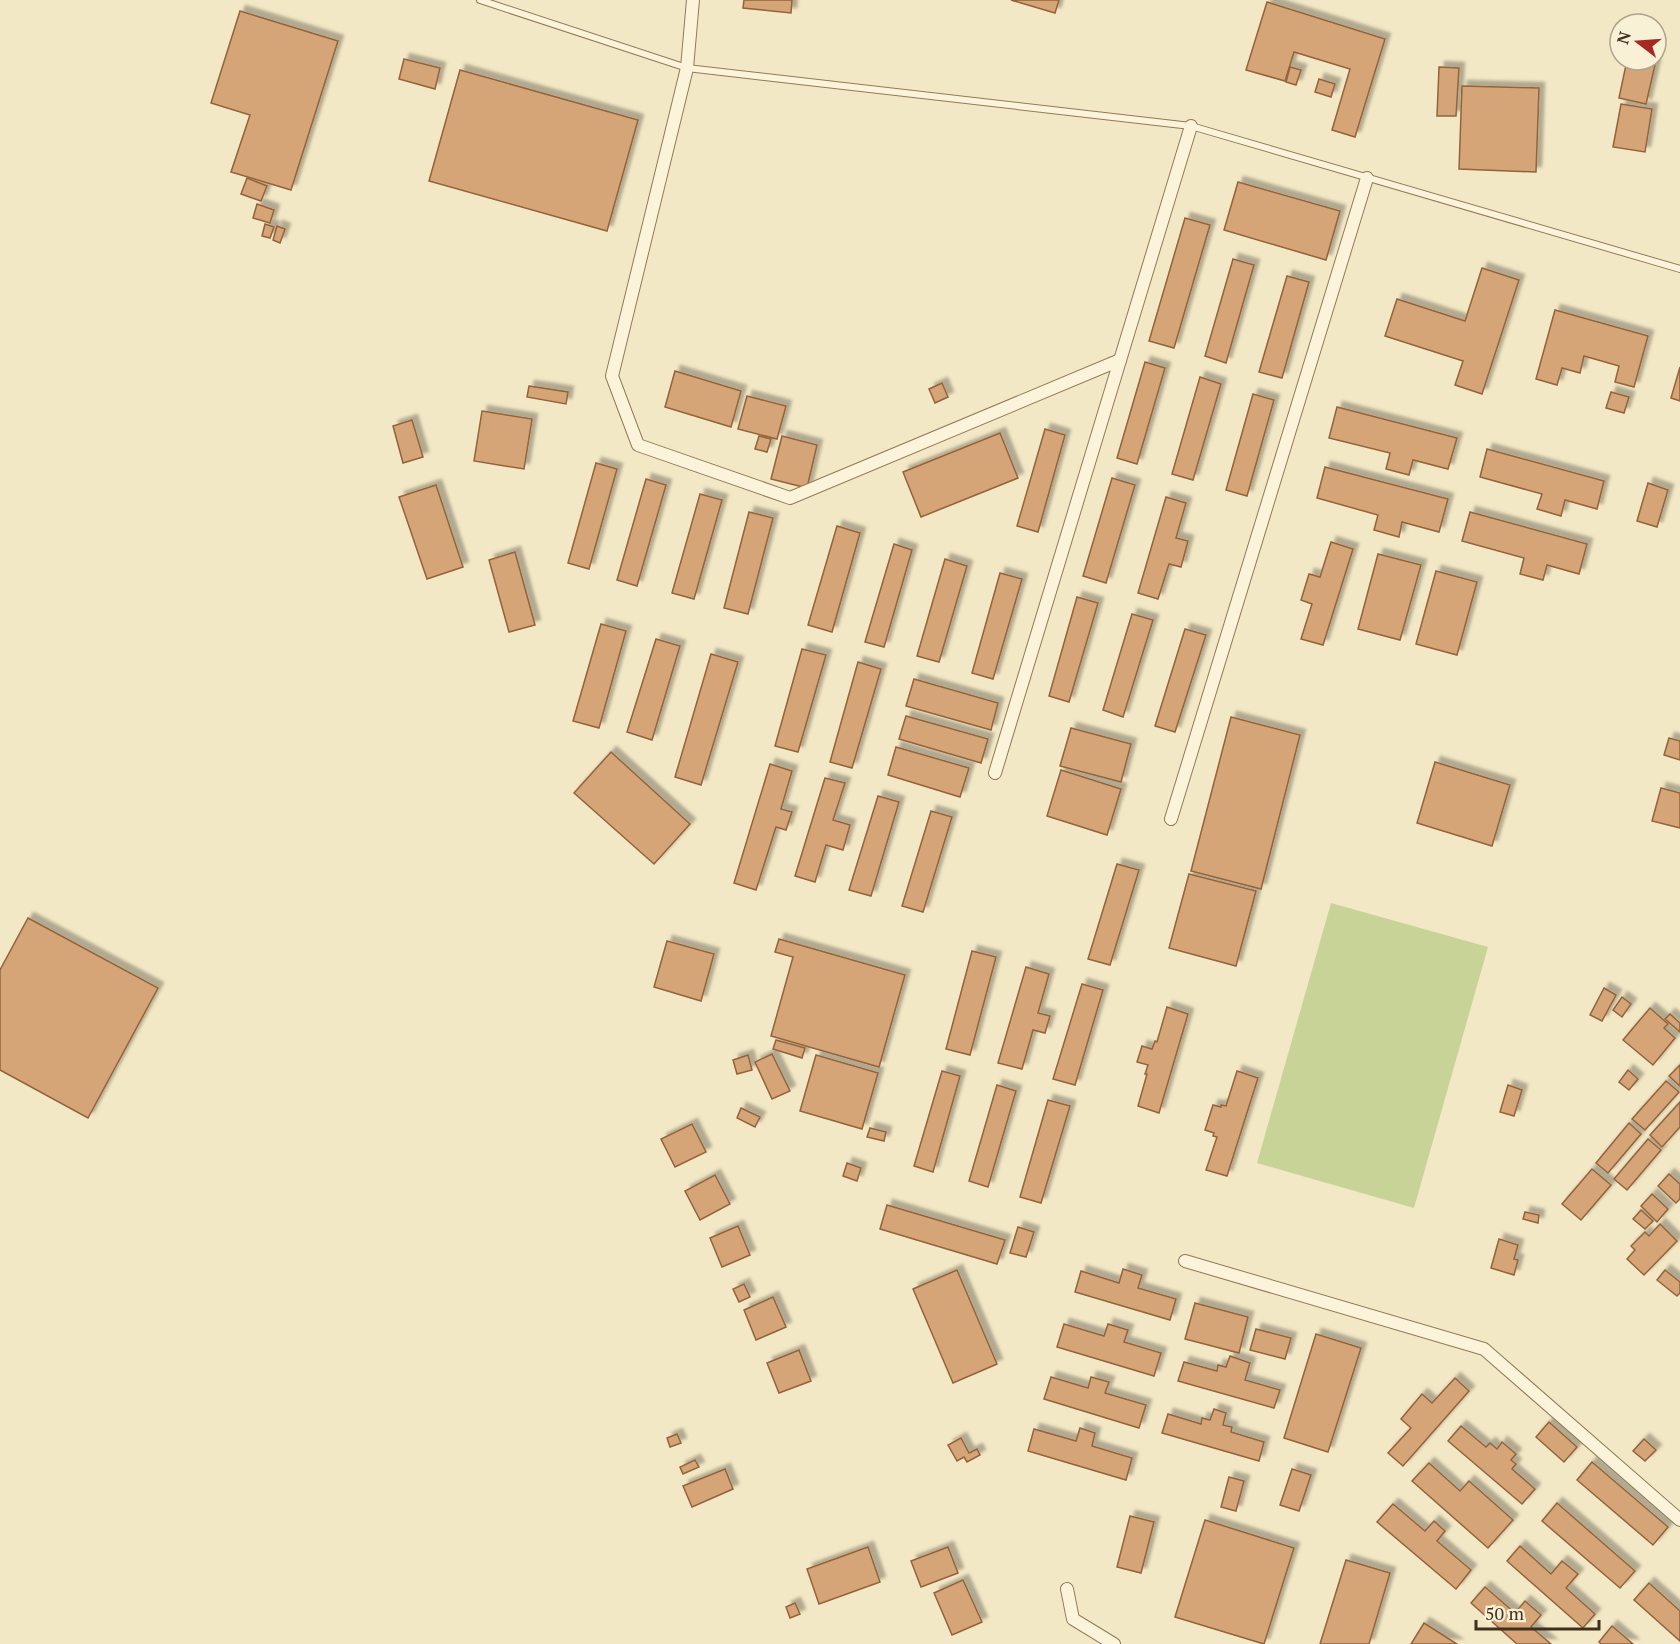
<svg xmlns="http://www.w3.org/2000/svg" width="1680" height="1644" viewBox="0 0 1680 1644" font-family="'PT Serif',serif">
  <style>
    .green { fill: #c8d397 }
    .building { fill: #d5a477; stroke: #93633b; stroke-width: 1.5; filter: url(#shadow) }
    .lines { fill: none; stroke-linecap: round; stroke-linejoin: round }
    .service-casing { stroke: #917a58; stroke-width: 8 }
    .minor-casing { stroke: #917a58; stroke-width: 14 }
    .service { stroke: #fcf4da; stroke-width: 6 }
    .minor { stroke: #fcf4da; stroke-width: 12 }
  </style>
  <defs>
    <filter id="shadow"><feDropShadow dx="5.5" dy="-5.5" stdDeviation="1.5" flood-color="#0004"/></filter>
  </defs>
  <rect width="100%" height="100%" fill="#f3e8c5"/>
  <polygon class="green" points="1331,903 1488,947 1414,1208 1257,1163"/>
  <g class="building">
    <polygon points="744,0 792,0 791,13 743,8"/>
    <polygon points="1011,0 1059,0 1055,13"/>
    <polygon points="1267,2 1385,39 1355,137 1332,130 1350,69 1294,52 1285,81 1246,70"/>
    <polygon points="240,11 338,41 291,190 231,172 250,115 211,103"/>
    <polygon points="404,59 440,68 435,89 399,79"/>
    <polygon points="1627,60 1655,65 1646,104 1619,98"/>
    <polygon points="1290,67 1301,70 1296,85 1286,82"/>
    <polygon points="1439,67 1459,68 1456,116 1437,116"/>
    <polygon points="460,70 638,120 607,231 429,181"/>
    <polygon points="1319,79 1335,84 1331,97 1315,92"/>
    <polygon points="1462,86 1539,88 1536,172 1459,169"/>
    <polygon points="1621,104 1652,109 1645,152 1613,147"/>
    <polygon points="247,178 267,186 261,201 241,194"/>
    <polygon points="1238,182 1340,211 1326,260 1224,230"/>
    <polygon points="257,204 274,210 270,223 253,218"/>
    <polygon points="1185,218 1210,225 1174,348 1149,341"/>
    <polygon points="265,224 274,227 270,238 262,236"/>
    <polygon points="277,226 285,229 280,243 273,240"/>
    <polygon points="1233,259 1254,265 1226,363 1205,356"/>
    <polygon points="1482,268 1519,280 1482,394 1455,385 1463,361 1385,336 1397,299 1465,321"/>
    <polygon points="1287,276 1309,282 1282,378 1259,372"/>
    <polygon points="1555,310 1648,336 1634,387 1615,382 1619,366 1584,356 1580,373 1562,368 1557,385 1536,379"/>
    <polygon points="1145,362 1165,368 1137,464 1117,458"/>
    <polygon points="1680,367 1680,401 1671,398"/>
    <polygon points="675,371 741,391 731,427 665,407"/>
    <polygon points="1200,377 1221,384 1193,480 1172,474"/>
    <polygon points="942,383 948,397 935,403 929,389"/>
    <polygon points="529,386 568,392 566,404 527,397"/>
    <polygon points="1611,392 1629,397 1624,413 1606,408"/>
    <polygon points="1253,394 1274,400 1247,496 1226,490"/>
    <polygon points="747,396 786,406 777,439 738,429"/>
    <polygon points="1337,407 1457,438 1448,469 1413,460 1409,475 1386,469 1390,453 1329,438"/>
    <polygon points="482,411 532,419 524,469 474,461"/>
    <polygon points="412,420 423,457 403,463 393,426"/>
    <polygon points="1045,429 1065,435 1038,532 1017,526"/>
    <polygon points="1000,433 1018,478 921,517 903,472"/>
    <polygon points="759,436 771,439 767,452 755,449"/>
    <polygon points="782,436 817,445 807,488 771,479"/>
    <polygon points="1487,449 1604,481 1597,509 1565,500 1561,516 1537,509 1542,494 1480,477"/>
    <polygon points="596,463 617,469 589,569 568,563"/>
    <polygon points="1325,467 1448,499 1439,532 1402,522 1399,537 1374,530 1378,515 1317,498"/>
    <polygon points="1112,478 1135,485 1106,583 1083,576"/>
    <polygon points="646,479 666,485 637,586 617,580"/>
    <polygon points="1648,483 1668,490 1657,527 1637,521"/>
    <polygon points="436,485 463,567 427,579 399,497"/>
    <polygon points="700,494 722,500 694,599 672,593"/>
    <polygon points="1166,497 1186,503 1176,538 1188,541 1181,567 1169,564 1158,599 1138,593"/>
    <polygon points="749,512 773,518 748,614 724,608"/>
    <polygon points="1470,512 1587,544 1579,574 1547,565 1543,580 1520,574 1524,558 1462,541"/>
    <polygon points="837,526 860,533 832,632 808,625"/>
    <polygon points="1331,542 1353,549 1323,645 1301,639 1312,604 1301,600 1309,574 1320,577"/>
    <polygon points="894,544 912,550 884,647 865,642"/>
    <polygon points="515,552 535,625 509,632 489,560"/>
    <polygon points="1378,554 1421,565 1400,640 1358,629"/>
    <polygon points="945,559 967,566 939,662 917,656"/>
    <polygon points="1436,571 1477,582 1457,655 1416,644"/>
    <polygon points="1000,573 1022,579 993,679 972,673"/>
    <polygon points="1077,597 1098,603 1069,702 1049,696"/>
    <polygon points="1132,614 1153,620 1123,717 1103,710"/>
    <polygon points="601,624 626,631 599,728 573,721"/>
    <polygon points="1185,629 1206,635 1175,732 1155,726"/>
    <polygon points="656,639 680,646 652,740 627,732"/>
    <polygon points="802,649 826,655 798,752 775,746"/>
    <polygon points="711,654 738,662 701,785 675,777"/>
    <polygon points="858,662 881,669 852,768 830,762"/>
    <polygon points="914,679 998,703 991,730 906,706"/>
    <polygon points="906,716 988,739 981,763 899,739"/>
    <polygon points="1231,717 1300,735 1261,889 1191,871"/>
    <polygon points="1071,728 1131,744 1121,782 1060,766"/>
    <polygon points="1669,738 1680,741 1680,760 1664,755"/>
    <polygon points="896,747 969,768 960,797 888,775"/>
    <polygon points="611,752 690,824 654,864 574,793"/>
    <polygon points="1435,762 1510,785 1492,846 1417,823"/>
    <polygon points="770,764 792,771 781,809 792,812 786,830 776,827 756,890 734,883"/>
    <polygon points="1061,770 1121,789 1107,835 1047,816"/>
    <polygon points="825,778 845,783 833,820 850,825 843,850 826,845 815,882 795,876"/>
    <polygon points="1661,788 1680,793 1680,828 1652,821"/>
    <polygon points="878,796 899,802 871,896 849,890"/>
    <polygon points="931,811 952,817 923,912 902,906"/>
    <polygon points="1117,864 1139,870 1110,965 1088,959"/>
    <polygon points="1189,874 1256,891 1236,966 1169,948"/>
    <polygon points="28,918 158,988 88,1118 0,1070 0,970"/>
    <polygon points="779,939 905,975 879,1067 771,1036 793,957 775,952"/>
    <polygon points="667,941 714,954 701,1001 654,987"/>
    <polygon points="972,951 996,957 970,1055 946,1049"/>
    <polygon points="1026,967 1049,974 1038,1013 1050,1016 1045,1033 1033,1030 1022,1069 998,1063"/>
    <polygon points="1082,984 1103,990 1075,1085 1053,1079"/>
    <polygon points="1604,988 1616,995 1602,1021 1590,1015"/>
    <polygon points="1622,997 1631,1004 1622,1017 1613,1010"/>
    <polygon points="1167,1007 1188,1014 1159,1113 1138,1106 1147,1074 1145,1074 1148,1065 1137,1062 1142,1046 1152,1049 1155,1041 1157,1042"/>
    <polygon points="1650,1008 1668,1024 1664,1028 1675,1038 1653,1065 1623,1040"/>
    <polygon points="1670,1014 1680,1023 1680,1032 1665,1019"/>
    <polygon points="776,1040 805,1048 802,1058 773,1049"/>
    <polygon points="772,1054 790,1091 772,1099 755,1062"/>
    <polygon points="748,1055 752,1070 737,1074 733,1060"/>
    <polygon points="816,1055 878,1073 862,1129 800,1111"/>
    <polygon points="1680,1065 1680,1086 1669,1076"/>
    <polygon points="1628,1070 1638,1079 1629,1090 1619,1082"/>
    <polygon points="942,1071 960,1076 933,1172 914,1166"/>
    <polygon points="1237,1071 1258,1078 1227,1176 1206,1170 1217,1137 1213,1136 1214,1133 1205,1130 1213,1105 1221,1107 1221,1105 1226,1106"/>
    <polygon points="1666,1081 1679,1092 1645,1130 1632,1119"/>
    <polygon points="997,1085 1016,1091 988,1187 969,1181"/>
    <polygon points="1508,1085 1522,1090 1514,1116 1500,1112"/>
    <polygon points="1048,1100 1070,1106 1041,1203 1020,1197"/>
    <polygon points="1680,1102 1680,1127 1662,1147 1650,1135"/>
    <polygon points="741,1108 760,1117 755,1127 737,1118"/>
    <polygon points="1629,1123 1641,1134 1608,1173 1596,1163"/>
    <polygon points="692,1124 706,1152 675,1167 661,1139"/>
    <polygon points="870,1128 886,1132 884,1141 867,1137"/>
    <polygon points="1648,1139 1661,1150 1627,1190 1614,1179"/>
    <polygon points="847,1163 861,1168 857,1181 843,1176"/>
    <polygon points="1592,1169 1611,1185 1581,1220 1562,1204"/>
    <polygon points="1669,1174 1680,1184 1680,1199 1676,1203 1658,1186"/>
    <polygon points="715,1175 730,1204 700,1220 685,1191"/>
    <polygon points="1652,1194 1668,1209 1657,1222 1641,1206"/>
    <polygon points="887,1205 1005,1240 997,1264 880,1229"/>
    <polygon points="1641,1210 1653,1221 1645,1229 1633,1219"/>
    <polygon points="1525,1212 1539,1215 1538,1223 1523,1219"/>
    <polygon points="1660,1224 1677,1241 1644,1275 1627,1259 1635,1250 1631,1246 1645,1232 1649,1236"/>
    <polygon points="738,1226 750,1255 722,1267 710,1238"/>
    <polygon points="1018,1227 1034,1232 1026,1257 1010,1253"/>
    <polygon points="1499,1239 1518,1245 1514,1259 1518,1260 1514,1275 1491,1268"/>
    <polygon points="1123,1269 1142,1275 1138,1288 1176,1299 1170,1320 1075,1292 1081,1271 1119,1283"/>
    <polygon points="957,1270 997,1364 953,1383 913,1289"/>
    <polygon points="1665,1270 1680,1282 1680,1293 1677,1296 1657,1280"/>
    <polygon points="744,1284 750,1297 739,1302 733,1289"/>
    <polygon points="773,1297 786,1327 756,1340 744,1310"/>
    <polygon points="1195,1303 1248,1317 1239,1353 1185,1339"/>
    <polygon points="1064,1324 1104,1336 1108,1324 1128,1330 1124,1342 1161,1353 1154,1376 1057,1347"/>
    <polygon points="1256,1329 1291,1338 1285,1359 1250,1350"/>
    <polygon points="1316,1334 1361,1348 1328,1452 1284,1438"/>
    <polygon points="799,1350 811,1381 779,1393 767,1363"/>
    <polygon points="1230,1356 1250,1363 1245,1380 1280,1390 1274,1408 1178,1381 1184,1362 1217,1371 1218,1365 1226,1367"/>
    <polygon points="1051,1377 1088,1388 1091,1377 1109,1382 1105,1393 1146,1405 1139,1428 1044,1399"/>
    <polygon points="1455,1378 1469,1391 1403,1466 1388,1453 1411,1428 1401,1419 1422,1394 1432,1403"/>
    <polygon points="1214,1409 1226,1413 1223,1425 1232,1427 1231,1432 1264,1442 1259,1461 1162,1433 1168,1414 1201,1424 1202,1418 1210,1420"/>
    <polygon points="1549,1422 1577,1447 1564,1462 1536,1437"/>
    <polygon points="1461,1426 1486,1447 1490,1443 1497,1449 1502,1442 1516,1454 1511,1460 1516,1464 1512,1469 1535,1489 1522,1504 1448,1441"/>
    <polygon points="1080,1428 1095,1433 1092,1446 1132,1458 1126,1480 1028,1451 1034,1429 1076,1441"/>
    <polygon points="677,1434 681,1443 670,1447 667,1438"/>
    <polygon points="961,1438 969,1453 977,1449 980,1455 967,1462 964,1457 957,1461 948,1445"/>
    <polygon points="1644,1439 1656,1450 1645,1461 1633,1451"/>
    <polygon points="695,1460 699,1467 683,1474 680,1467"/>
    <polygon points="1592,1462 1668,1527 1653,1545 1577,1480"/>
    <polygon points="1429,1463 1460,1491 1469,1481 1513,1520 1488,1548 1412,1481"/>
    <polygon points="725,1469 733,1489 692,1507 683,1486"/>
    <polygon points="1292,1469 1311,1475 1299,1511 1280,1505"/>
    <polygon points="1229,1477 1244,1481 1236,1511 1221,1507"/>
    <polygon points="1557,1503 1635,1571 1620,1588 1542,1521"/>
    <polygon points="1393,1504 1425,1531 1434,1521 1445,1531 1437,1541 1471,1570 1456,1589 1377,1522"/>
    <polygon points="1130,1516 1154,1522 1141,1573 1117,1567"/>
    <polygon points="1205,1520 1294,1548 1264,1644 1175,1617"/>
    <polygon points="1520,1546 1551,1574 1562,1561 1578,1574 1566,1588 1595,1614 1583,1628 1507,1561"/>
    <polygon points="868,1547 880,1582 819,1604 807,1569"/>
    <polygon points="948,1547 958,1573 921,1587 911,1561"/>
    <polygon points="1346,1560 1390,1573 1369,1644 1320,1644"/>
    <polygon points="963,1580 982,1622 952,1635 934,1593"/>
    <polygon points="1649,1583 1680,1611 1680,1641 1634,1600"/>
    <polygon points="1485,1587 1515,1613 1525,1601 1541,1615 1531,1627 1551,1644 1517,1644 1471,1603"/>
    <polygon points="795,1603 800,1614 790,1618 786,1607"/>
    <polygon points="1424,1623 1457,1644 1411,1644"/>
    <polygon points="1612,1626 1633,1644 1601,1644 1599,1642"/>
  </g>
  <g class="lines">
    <g class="service-casing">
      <polyline id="service" points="480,0 687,68 1191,126 1680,269"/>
    </g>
    <g class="minor-casing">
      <g id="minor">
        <polyline points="693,0 687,68 612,376 638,445 790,498 1120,360"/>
        <polyline points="995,773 1191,126"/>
        <polyline points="1171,819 1367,178"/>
        <polyline points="1185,1261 1484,1349 1680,1520"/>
        <polyline points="1067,1589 1073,1619 1114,1644"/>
      </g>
    </g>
    <use href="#service" class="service"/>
    <use href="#minor" class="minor"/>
  </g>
  <g transform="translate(1638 42) rotate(287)"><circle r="28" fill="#f9f1d6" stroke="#afa48c" stroke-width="1.5"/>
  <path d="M0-4.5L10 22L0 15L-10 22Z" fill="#a72921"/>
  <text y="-9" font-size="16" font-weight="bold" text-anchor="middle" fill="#3f301e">N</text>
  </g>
  <path d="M1476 1620v9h123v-9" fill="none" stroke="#3f301e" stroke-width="3"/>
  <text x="1485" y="1620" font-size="18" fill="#3f301e" stroke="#f9f1d6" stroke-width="4.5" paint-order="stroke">50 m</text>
</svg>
